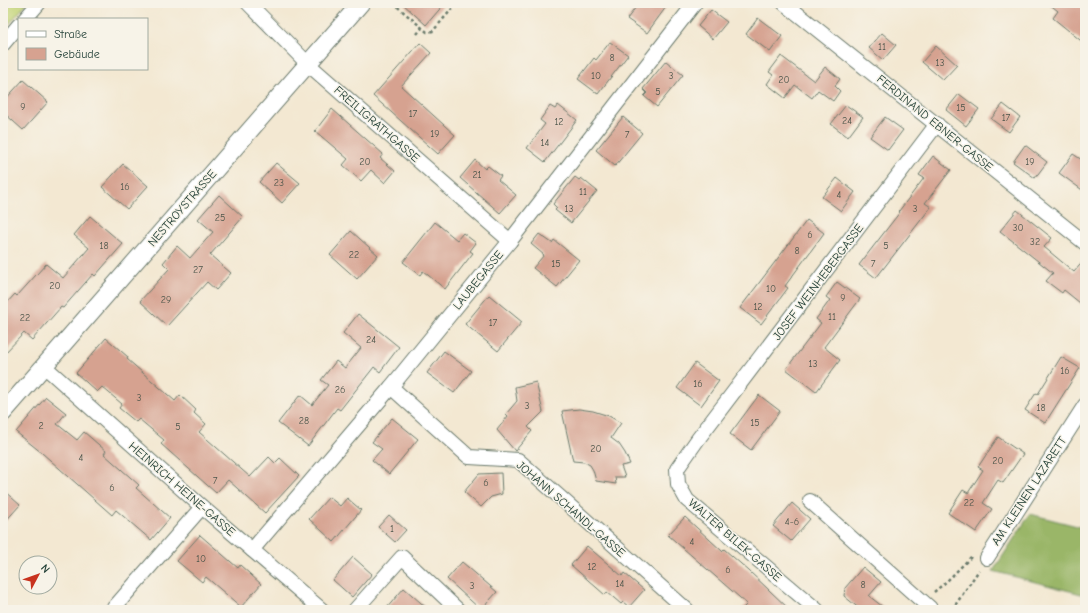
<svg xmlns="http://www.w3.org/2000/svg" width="1088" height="613" viewBox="0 0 1088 613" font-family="'Comic Neue',sans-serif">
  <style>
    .green { fill: #c3d476; stroke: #718855 }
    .forest { fill: #9ab667; stroke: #5c7a4e }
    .building { fill: #d6a290 }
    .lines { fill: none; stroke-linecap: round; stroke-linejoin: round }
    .minor-casing { stroke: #69796b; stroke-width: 16 }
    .tertiary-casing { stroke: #69796b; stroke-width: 19 }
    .path { stroke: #69796b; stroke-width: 2.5; stroke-dasharray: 3 3; stroke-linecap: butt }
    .minor { stroke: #fff; stroke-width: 14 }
    .tertiary { stroke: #fff; stroke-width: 17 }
    .labels { text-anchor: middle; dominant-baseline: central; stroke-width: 3; stroke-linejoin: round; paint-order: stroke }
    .number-label { font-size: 10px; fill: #4d564b }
    .street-label { font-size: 12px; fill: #1f3d34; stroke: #f7f3e8 }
  </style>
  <rect width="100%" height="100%" fill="#f7f3e8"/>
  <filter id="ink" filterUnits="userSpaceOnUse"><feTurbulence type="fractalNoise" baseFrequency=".025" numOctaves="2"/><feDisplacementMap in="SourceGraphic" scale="8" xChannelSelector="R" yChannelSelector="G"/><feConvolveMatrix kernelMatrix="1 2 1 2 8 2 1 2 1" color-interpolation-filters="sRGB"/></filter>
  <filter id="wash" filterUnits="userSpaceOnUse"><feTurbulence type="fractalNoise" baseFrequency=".012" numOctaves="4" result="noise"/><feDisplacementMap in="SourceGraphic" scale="16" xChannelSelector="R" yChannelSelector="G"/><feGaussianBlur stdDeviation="0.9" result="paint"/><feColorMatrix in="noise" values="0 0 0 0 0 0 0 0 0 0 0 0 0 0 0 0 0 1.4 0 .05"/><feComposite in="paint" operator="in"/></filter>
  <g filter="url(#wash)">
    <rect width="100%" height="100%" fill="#f3e8d2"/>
    <polygon class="green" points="3,3 27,3 3,31"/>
    <polygon class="forest" points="1030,514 1085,528 1085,595 993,571"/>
    <g id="blocks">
      <g class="building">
        <polygon points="402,3 445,3 426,25"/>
        <polygon points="639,3 669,3 647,33 627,19"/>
        <polygon points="1048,3 1085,3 1085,44 1053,18 1058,11"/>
        <polygon points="711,10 727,22 713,39 698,26"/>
        <polygon points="758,18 782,36 770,52 746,34"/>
        <polygon points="882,33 896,45 883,60 869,48"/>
        <polygon points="610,42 628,55 598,94 578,79 594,58 596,60"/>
        <polygon points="420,43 431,53 401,86 455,135 438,154 373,96"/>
        <polygon points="936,46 957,65 943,80 922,62"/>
        <polygon points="781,56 814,81 825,67 840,79 835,86 840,91 833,101 818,90 812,98 795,85 785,98 767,84 773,75 769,72"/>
        <polygon points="666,61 683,75 657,107 644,96 647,93 643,89"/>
        <polygon points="23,80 48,102 23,130 3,112 3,102"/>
        <polygon points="959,94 979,109 966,126 946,110"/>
        <polygon points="1003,104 1020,117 1009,132 991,119"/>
        <polygon points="558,105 577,120 545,162 527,148 545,124 540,120 550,106 555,109"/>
        <polygon points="846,105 863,117 848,137 831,124"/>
        <polygon points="332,109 383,154 380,158 395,171 385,183 371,170 361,181 343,165 348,159 315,131"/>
        <polygon points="623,117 642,133 615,166 596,150"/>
        <polygon points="885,117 903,130 888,150 870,137"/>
        <polygon points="1025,145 1047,162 1035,178 1013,162"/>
        <polygon points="1073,154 1085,162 1085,192 1059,173"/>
        <polygon points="933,156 951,170 925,203 931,207 876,278 859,265 900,212 899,211 924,178 919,175"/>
        <polygon points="475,160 485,169 488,166 501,176 498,180 516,195 500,213 460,178"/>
        <polygon points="276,163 300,183 282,203 259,182"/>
        <polygon points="123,164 148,186 127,209 102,187"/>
        <polygon points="575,177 579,180 581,178 597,191 571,223 555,210 557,208 553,204"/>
        <polygon points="837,178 855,192 841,211 822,197"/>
        <polygon points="219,195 243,217 210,255 231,273 216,290 207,282 167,326 140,301 169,269 163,263 177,246 190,258 213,232 198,219"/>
        <polygon points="1017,210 1052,238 1044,247 1074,272 1085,259 1085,307 1064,290 1062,293 1046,281 1053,273 1000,231"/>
        <polygon points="90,216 123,244 95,276 93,274 63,308 61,307 32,340 24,333 3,355 3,307 15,294 17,296 46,264 63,278 89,248 74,235"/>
        <polygon points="807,220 824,233 785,286 788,288 761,324 740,308"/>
        <polygon points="435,222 457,240 463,233 476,243 470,251 473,253 445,289 423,271 420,275 403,262"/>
        <polygon points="351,231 378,255 357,279 330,255"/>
        <polygon points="539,234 552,243 554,240 579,260 557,287 533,268 544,255 531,244"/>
        <polygon points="837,282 860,299 824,347 840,360 816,392 786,369 821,323 816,319 830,300 826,297"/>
        <polygon points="489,295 522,322 498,351 465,324"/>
        <polygon points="358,314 399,347 380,372 374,367 340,410 337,408 308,446 278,423 300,395 312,405 328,385 321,380 336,361 345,368 361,348 343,333"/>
        <polygon points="106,338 128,357 127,359 175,401 180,395 196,410 194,413 206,424 199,432 250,477 269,457 275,463 280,458 299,476 265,513 228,480 216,493 161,444 164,440 139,419 136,422 119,408 122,404 102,387 97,392 76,373"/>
        <polygon points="444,351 471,371 454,393 427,373"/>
        <polygon points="1061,357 1080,368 1045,423 1025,410 1036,393 1038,394"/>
        <polygon points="695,363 719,381 701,406 677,388"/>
        <polygon points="536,382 543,412 528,427 532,431 515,451 497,430 508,416 506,414 517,401 515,387"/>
        <polygon points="759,395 780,411 751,450 730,434"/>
        <polygon points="46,397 66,413 57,424 77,440 84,432 106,451 104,454 139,485 136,488 170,518 151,540 116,510 112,515 42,453 16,432"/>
        <polygon points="579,409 593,411 609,416 621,423 611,438 619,444 625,453 630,464 621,466 625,477 615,477 616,484 596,481 593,470 590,465 584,462 573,461 562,411"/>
        <polygon points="392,418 418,439 389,474 372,460 382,449 372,442"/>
        <polygon points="998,437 1023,454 1003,483 998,480 983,503 992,509 976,532 948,513 963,490 968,493 983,470 978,467"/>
        <polygon points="501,473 502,494 491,497 481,507 464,492 479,474"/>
        <polygon points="3,490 20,505 3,524"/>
        <polygon points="329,497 340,506 347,498 361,510 334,542 309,519"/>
        <polygon points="792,503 810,519 791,541 773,526"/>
        <polygon points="389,515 406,530 395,542 378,527"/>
        <polygon points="685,517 722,551 724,549 749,571 790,610 741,610 747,604 668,535"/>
        <polygon points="200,535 238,568 240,565 261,584 241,607 206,577 202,582 177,561"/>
        <polygon points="587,546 622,576 624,573 644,590 629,607 623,602 621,604 607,592 605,595 571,565"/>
        <polygon points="353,557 372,574 352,597 333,580"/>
        <polygon points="462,562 497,592 481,610 447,579"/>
        <polygon points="863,567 881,582 869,596 887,610 861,610 844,596 845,588"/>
        <polygon points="404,588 429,610 385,610"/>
      </g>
    </g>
  </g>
  <g filter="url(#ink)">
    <use href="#blocks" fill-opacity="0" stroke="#69796b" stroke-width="1"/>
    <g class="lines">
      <g class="minor-casing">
        <g id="minor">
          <polyline points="248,3 308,64 510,241"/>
          <polyline points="784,3 1085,243"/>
          <polyline points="25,19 39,3"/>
          <polyline points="3,44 19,25"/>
          <polyline points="44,366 202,507 322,610"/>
          <polyline points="391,387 469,457 518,460 687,610"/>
          <polyline points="810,501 930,608 927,610"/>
          <polyline points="252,550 391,387 510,241 695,3"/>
          <polyline points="987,558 1085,405"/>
          <polyline points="112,610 202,507"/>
          <polyline points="355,610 402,557 458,610"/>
          <polyline points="817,610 687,500 678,484 677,469 698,439 937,124"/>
        </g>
      </g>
      <g class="tertiary-casing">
        <polyline id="tertiary" points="3,413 361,3"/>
      </g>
      <g class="path">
        <polyline points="393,3 427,32 433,31 457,3"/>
        <polyline points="417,34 422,28"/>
        <polyline points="934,592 947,581 972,556"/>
        <polyline points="952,610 979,570"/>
      </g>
      <use href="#minor" class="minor"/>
      <use href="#tertiary" class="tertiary"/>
    </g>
  </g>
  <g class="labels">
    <g class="number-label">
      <text x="882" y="47">11</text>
      <text x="612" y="58">8</text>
      <text x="940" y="63">13</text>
      <text x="596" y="76">10</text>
      <text x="671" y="76">3</text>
      <text x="784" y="80">20</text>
      <text x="658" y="92">5</text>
      <text x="23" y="107">9</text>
      <text x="961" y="108">15</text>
      <text x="413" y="114">17</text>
      <text x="1006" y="118">17</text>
      <text x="847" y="121">24</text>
      <text x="559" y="122">12</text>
      <text x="435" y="134">19</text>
      <text x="627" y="135">7</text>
      <text x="545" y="143">14</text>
      <text x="365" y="162">20</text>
      <text x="1030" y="162">19</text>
      <text x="477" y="175">21</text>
      <text x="279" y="183">23</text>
      <text x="125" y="187">16</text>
      <text x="583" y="192">11</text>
      <text x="839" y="195">4</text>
      <text x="569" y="209">13</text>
      <text x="915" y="209">3</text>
      <text x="220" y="218">25</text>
      <text x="1018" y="228">30</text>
      <text x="810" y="235">6</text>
      <text x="1035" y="242">32</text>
      <text x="104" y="246">18</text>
      <text x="886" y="246">5</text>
      <text x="797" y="251">8</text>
      <text x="354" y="255">22</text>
      <text x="556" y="264">15</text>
      <text x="873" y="264">7</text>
      <text x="198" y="270">27</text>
      <text x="55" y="286">20</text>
      <text x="771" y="289">10</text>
      <text x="843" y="298">9</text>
      <text x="166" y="300">29</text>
      <text x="758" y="307">12</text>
      <text x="832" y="317">11</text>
      <text x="25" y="318">22</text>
      <text x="493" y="323">17</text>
      <text x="371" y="340">24</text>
      <text x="813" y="364">13</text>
      <text x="1065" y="371">16</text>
      <text x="698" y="384">16</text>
      <text x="340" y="390">26</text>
      <text x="139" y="398">3</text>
      <text x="527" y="406">3</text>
      <text x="1041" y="408">18</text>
      <text x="304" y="421">28</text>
      <text x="755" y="423">15</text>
      <text x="41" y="426">2</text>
      <text x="178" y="427">5</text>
      <text x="596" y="449">20</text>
      <text x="81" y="458">4</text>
      <text x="998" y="461">20</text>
      <text x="215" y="481">7</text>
      <text x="486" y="483">6</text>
      <text x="112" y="488">6</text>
      <text x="969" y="503">22</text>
      <text x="792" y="522">4-6</text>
      <text x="392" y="529">1</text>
      <text x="692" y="542">4</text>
      <text x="201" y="559">10</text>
      <text x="592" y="567">12</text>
      <text x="728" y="570">6</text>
      <text x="620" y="584">14</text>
      <text x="863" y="585">8</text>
      <text x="472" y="586">3</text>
    </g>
    <g class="street-label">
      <text transform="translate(935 123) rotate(39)">FERDINAND EBNER-GASSE</text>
      <text transform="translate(377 124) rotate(41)">FREILIGRATHGASSE</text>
      <text transform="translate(182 208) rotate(-49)">NESTROYSTRASSE</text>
      <text transform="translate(478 280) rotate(-51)">LAUBEGASSE</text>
      <text transform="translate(818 282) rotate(-53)">JOSEF WEINHEBERGASSE</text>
      <text transform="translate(182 489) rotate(41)">HEINRICH HEINE-GASSE</text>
      <text transform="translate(1029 491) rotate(-57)">AM KLEINEN LAZARETT</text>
      <text transform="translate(571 509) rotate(41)">JOHANN SCHANDL-GASSE</text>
      <text transform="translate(735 540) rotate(41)">WALTER BILEK-GASSE</text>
    </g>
  </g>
  <rect width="1088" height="613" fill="none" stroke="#f7f3e8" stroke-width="16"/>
  <rect x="18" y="18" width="130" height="52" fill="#f7f3e8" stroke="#a1aaa0"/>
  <rect x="26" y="31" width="20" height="6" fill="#ffffff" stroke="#a1aaa0"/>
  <text x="54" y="38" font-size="12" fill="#1f3d34">Straße</text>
  <rect x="26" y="48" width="20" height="12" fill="#d6a290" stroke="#a1aaa0"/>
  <text x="54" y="58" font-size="12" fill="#1f3d34">Gebäude</text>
  <g transform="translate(38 575) rotate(49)"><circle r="19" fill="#f7f3e8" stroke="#a1aaa0"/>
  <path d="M0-3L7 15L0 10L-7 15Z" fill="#c8321e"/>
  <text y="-6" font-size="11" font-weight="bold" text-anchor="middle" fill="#1f3d34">N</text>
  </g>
</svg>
